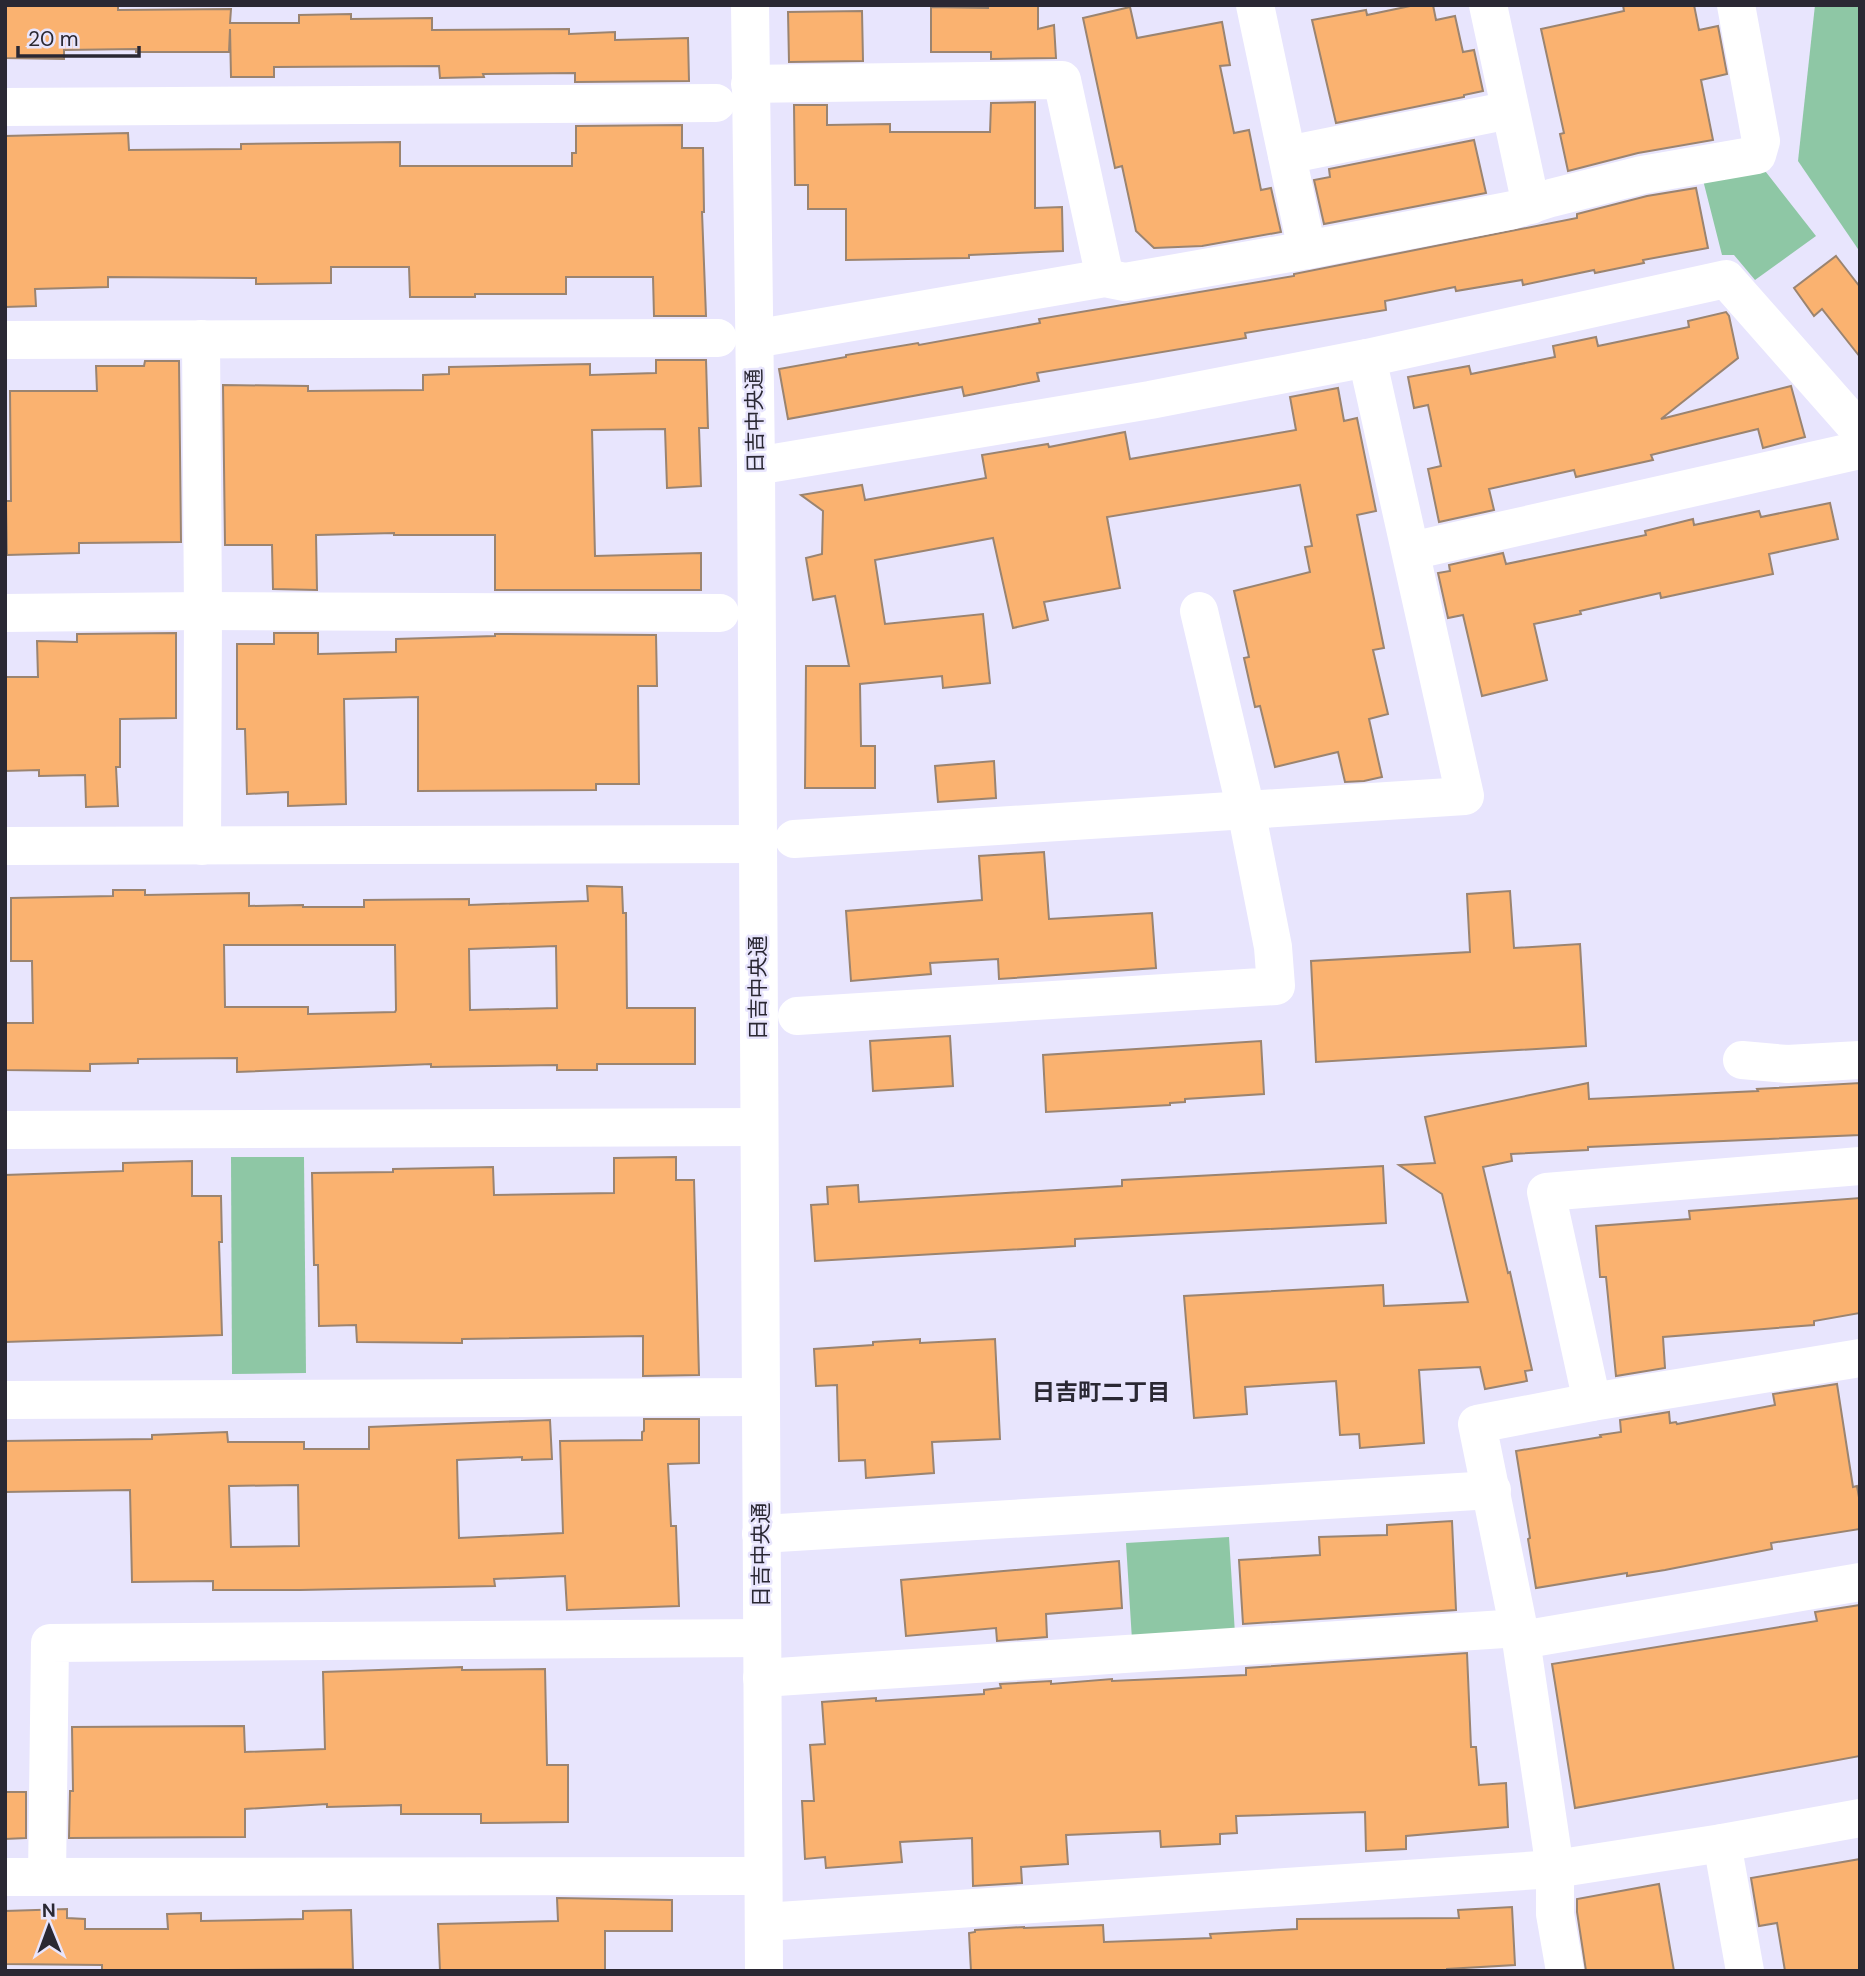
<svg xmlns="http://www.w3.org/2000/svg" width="1865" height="1976" viewBox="0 0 1865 1976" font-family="'DM Sans','Noto Sans JP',sans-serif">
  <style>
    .green { fill: #8ec7a5 }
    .building { fill: #fab270; stroke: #9b8470; stroke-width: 2; fill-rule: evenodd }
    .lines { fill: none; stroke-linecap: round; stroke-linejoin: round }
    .minor { stroke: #fff; stroke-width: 38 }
    .tertiary { stroke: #fff; stroke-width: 38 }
    .labels { text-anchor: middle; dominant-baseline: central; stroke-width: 5; stroke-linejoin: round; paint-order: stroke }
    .street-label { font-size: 21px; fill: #2a2833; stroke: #e8e5fd }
    .neighbourhood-label { font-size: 23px; font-weight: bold; fill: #2a2833; stroke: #e8e5fd }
  </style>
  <rect width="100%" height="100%" fill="#e8e5fd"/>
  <g class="green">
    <polygon points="1815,5 1860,5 1860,252 1798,161"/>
    <polygon points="1762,167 1816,236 1755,280 1734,255 1722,255 1703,180"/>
    <polygon points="231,1157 304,1157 306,1373 232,1374"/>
    <polygon points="1229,1537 1235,1634 1132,1640 1126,1543"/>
  </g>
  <g class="building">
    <polygon points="5,5 118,5 118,10 231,9 230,23 299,23 299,15 351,14 351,19 432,18 432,30 569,29 569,34 615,32 615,40 688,38 689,81 575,82 575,73 483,74 484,77 440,78 439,66 274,67 274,77 231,77 230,29 229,52 136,52 136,49 64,50 64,59 5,58"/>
    <polygon points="1038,5 1038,29 1054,25 1056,58 991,59 991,52 931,52 931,7 988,8 988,6"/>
    <polygon points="1415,5 1433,5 1436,20 1455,16 1463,52 1474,50 1483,91 1464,95 1464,97 1336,123 1312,20 1366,10 1367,15"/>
    <polygon points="1623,5 1694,5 1699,30 1718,26 1727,74 1701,80 1713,140 1638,153 1568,171 1560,134 1564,133 1541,29 1624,11"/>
    <polygon points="1130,7 1137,38 1222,22 1230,65 1220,66 1234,133 1249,130 1261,190 1271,188 1281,232 1202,246 1154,248 1136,231 1122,166 1115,168 1083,18"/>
    <polygon points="862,11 863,61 789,62 788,12"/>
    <polygon points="1035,102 1035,208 1062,207 1063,251 969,255 969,258 846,260 846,209 808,209 808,185 795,185 794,105 827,105 827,125 890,124 890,132 990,132 991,103"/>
    <polygon points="682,125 682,148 703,148 704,212 702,212 706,316 654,316 653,277 566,277 566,294 475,294 475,297 410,297 409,267 331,267 331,283 256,284 256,278 108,277 108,287 35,289 36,306 5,307 5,136 128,133 129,150 241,149 241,144 400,142 400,166 572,166 572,153 576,153 576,126"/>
    <polygon points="1474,140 1486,193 1324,224 1314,180 1330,177 1329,169"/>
    <polygon points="1696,188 1708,248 1643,260 1644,263 1595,273 1594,270 1523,285 1522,280 1456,291 1455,287 1385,301 1386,310 1245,333 1246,338 1037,373 1039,381 964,396 962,387 788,419 779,369 846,357 846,355 918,343 919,345 1040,323 1039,319 1294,276 1294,274 1577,218 1577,214 1647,196"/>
    <polygon points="1836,256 1860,287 1860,357 1822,309 1814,316 1794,288"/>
    <polygon points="1726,312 1729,316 1738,358 1661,419 1791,386 1805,437 1763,448 1758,429 1651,455 1653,460 1576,477 1574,470 1489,489 1494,510 1439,522 1428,469 1441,466 1428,405 1414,408 1408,377 1469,366 1471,374 1555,357 1553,346 1596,337 1598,346 1689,327 1688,321"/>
    <polygon points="656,360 706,360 708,428 699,428 701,486 667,488 665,429 592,430 595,556 701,553 701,590 495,590 495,535 394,535 394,533 316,535 317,590 273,589 272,545 225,545 223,385 308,386 308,391 423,390 423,375 449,374 449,367 590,364 590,375 656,373"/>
    <polygon points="145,361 179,361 181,542 79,543 79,553 7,555 6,501 11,501 10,391 97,391 96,366 144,366"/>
    <polygon points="1338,388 1344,421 1357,418 1376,511 1357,515 1384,648 1373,650 1388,714 1369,719 1382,777 1364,781 1345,782 1338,752 1275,767 1260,706 1255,707 1244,658 1249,657 1234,591 1310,572 1305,547 1312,546 1300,485 1107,517 1120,588 1044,602 1048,620 1013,628 993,538 875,560 885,624 983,614 990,683 943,688 942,676 860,684 861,746 875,746 875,788 805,788 806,666 849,666 835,596 813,600 806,558 822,554 823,511 801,495 862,485 865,500 986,478 982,455 1048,444 1049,447 1125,432 1130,459 1296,430 1290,397"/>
    <polygon points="1830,503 1838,539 1769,554 1773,574 1661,598 1660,593 1580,611 1581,614 1534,624 1547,680 1482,696 1463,615 1448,618 1438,573 1450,571 1449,565 1503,553 1506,564 1646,535 1645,531 1693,519 1694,525 1759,511 1761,517"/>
    <polygon points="176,633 176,718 120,719 120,767 116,767 118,806 86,807 85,775 39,776 39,770 5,771 5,677 38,677 37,641 77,642 77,634"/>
    <polygon points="274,633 318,633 318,654 396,652 396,639 495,636 495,634 656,635 657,686 638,686 639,784 596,784 596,790 418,791 418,697 344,699 346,804 288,806 288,792 247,794 245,729 237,729 237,644 274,644"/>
    <polygon points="994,761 996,798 938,802 935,766"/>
    <polygon points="1044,852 1049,919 1152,913 1156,968 999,979 998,959 930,963 931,974 851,981 846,911 982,900 979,856"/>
    <path d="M 587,886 L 622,887 L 623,913 L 626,913 L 627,1008 L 695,1008 L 695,1064 L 597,1064 L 597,1070 L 557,1070 L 557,1065 L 431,1067 L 431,1064 L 237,1072 L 237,1058 L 138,1059 L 138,1063 L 90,1064 L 90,1071 L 5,1070 L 5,1023 L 33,1023 L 32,961 L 11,961 L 11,898 L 113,896 L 113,890 L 145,890 L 145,895 L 249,893 L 249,906 L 303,905 L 303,907 L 364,907 L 364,900 L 469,899 L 469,905 L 588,901 ZM 224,945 L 395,945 L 396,1010 L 395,1012 L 308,1014 L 308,1007 L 225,1007 ZM 556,946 L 557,1008 L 470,1010 L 469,949 Z"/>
    <polygon points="1510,891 1514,948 1580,944 1586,1046 1316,1062 1311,961 1470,952 1467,894"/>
    <polygon points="950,1036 953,1086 873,1091 870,1041"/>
    <polygon points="1261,1041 1264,1094 1185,1099 1185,1102 1170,1103 1170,1105 1046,1112 1043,1055"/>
    <polygon points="1588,1083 1589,1099 1758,1091 1757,1089 1860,1083 1860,1135 1588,1147 1588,1150 1511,1154 1512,1161 1483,1167 1508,1273 1510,1272 1532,1370 1525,1371 1527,1381 1485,1389 1480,1367 1419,1370 1424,1443 1360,1448 1359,1434 1340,1435 1336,1381 1245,1387 1247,1414 1194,1418 1184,1296 1383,1285 1384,1306 1468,1302 1442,1194 1399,1165 1435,1163 1425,1117"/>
    <polygon points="676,1157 676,1180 694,1180 699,1375 643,1376 643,1336 462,1339 462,1343 357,1342 356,1325 319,1326 318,1265 314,1265 312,1173 393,1172 393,1169 493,1167 494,1195 614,1193 614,1158"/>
    <polygon points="192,1161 192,1196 221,1196 222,1242 219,1242 222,1335 5,1342 5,1175 123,1171 123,1163"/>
    <polygon points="1383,1166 1386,1223 1075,1239 1075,1246 815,1261 811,1205 828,1204 827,1187 858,1185 859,1202 1122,1186 1122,1180"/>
    <polygon points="1860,1198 1860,1313 1814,1321 1814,1325 1663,1337 1665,1368 1616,1376 1606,1277 1600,1277 1596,1226 1690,1219 1689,1211"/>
    <polygon points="920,1339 920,1343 995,1339 1000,1439 932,1442 934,1473 866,1478 865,1460 839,1461 837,1385 816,1386 814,1349 873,1345 873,1342"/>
    <polygon points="1837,1384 1853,1487 1857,1486 1860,1503 1860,1529 1771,1543 1772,1549 1665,1570 1627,1576 1627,1573 1536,1588 1528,1539 1530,1538 1516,1451 1601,1437 1600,1435 1621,1432 1620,1420 1669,1412 1670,1423 1676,1422 1677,1424 1775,1405 1773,1394"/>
    <path d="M 644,1419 L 699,1419 L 699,1463 L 668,1464 L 671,1526 L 676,1526 L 679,1606 L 567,1610 L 565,1576 L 494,1579 L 495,1586 L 300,1590 L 213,1590 L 213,1581 L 132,1582 L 130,1490 L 5,1492 L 5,1441 L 152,1439 L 152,1435 L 227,1432 L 228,1442 L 304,1442 L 304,1449 L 369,1449 L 369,1427 L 550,1420 L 552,1459 L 522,1460 L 522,1457 L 457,1460 L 459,1538 L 563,1533 L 560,1441 L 642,1440 L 642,1432 L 644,1431 ZM 298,1485 L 299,1546 L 231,1547 L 229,1486 Z"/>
    <polygon points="1452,1521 1456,1610 1243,1624 1239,1560 1320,1555 1319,1537 1387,1535 1387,1525"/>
    <polygon points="1119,1561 1122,1608 1046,1614 1047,1637 997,1641 996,1628 906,1636 901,1580"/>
    <polygon points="1860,1605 1860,1756 1575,1808 1552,1664 1817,1621 1815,1612"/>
    <polygon points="1467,1653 1471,1747 1476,1747 1479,1785 1506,1783 1508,1827 1406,1836 1406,1849 1366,1851 1365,1812 1236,1816 1237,1833 1220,1834 1220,1844 1161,1847 1160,1831 1066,1835 1068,1864 1021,1867 1022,1883 973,1886 972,1838 900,1842 902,1862 826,1868 825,1857 805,1859 802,1801 814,1801 810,1745 825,1744 822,1702 876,1698 876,1701 984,1694 984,1690 1001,1688 1000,1684 1051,1681 1051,1684 1112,1679 1112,1681 1246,1675 1246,1668"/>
    <polygon points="462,1667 462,1670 545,1669 547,1765 568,1765 568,1822 481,1823 481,1814 401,1814 401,1805 327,1807 327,1804 245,1809 245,1837 69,1838 70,1791 73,1791 72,1727 244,1726 245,1752 325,1749 323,1672"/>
    <polygon points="5,1792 26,1792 26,1838 5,1839"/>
    <polygon points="1860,1859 1860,1971 1785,1971 1777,1923 1759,1926 1751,1878"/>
    <polygon points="1659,1884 1674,1971 1586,1971 1577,1912 1577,1899"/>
    <polygon points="557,1898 672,1900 672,1931 605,1931 605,1971 440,1971 438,1924 558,1921"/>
    <polygon points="1512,1907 1515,1965 1447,1969 1447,1971 971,1971 969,1933 975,1932 975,1930 1024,1927 1024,1928 1103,1925 1104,1942 1211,1938 1210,1934 1297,1929 1297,1919 1459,1918 1458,1910"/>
    <polygon points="67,1909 67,1918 85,1919 85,1929 168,1929 167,1914 201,1913 201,1921 303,1919 303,1911 351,1910 353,1969 102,1971 102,1965 5,1964 5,1911"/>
  </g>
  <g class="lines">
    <g class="minor">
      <polyline points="1488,5 1531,205"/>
      <polyline points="750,84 1062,80 1105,278"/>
      <polyline points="5,107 716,103"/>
      <polyline points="1287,155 1510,110"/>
      <polyline points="1307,250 1513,210 1551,198 1642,175 1757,155 1761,141 1736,5"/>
      <polyline points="201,339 203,611 202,846"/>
      <polyline points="754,339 1105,278 1125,282 1307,250 1255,5"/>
      <polyline points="5,340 718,338"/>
      <polyline points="756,466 1150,400 1367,358 1726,279 1860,431"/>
      <polyline points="1411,551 1860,450"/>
      <polyline points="5,613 203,611 720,613"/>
      <polyline points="794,839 1465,796 1367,358"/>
      <polyline points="5,846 757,844"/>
      <polyline points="797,1016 1276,986 1273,947 1246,810 1199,611"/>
      <polyline points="1742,1060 1787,1064 1860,1060"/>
      <polyline points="5,1130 758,1127"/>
      <polyline points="5,1400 760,1397"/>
      <polyline points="1592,1402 1546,1192 1860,1166"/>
      <polyline points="761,1534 1492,1490"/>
      <polyline points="1521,1640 1860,1582"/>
      <polyline points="762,1678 1519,1628"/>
      <polyline points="1722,1843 1745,1971"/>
      <polyline points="5,1877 763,1876"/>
      <polyline points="47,1877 50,1643 762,1638"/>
      <polyline points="764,1922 1555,1869 1722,1843 1860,1818"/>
      <polyline points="1565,1971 1555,1914 1555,1869 1521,1640 1477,1424 1592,1402 1860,1358"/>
    </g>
    <polyline class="tertiary" points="750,5 756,466 764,1971"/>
  </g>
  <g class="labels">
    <g class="street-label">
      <text transform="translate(755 421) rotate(-91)">日吉中央通</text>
      <text transform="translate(758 988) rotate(-90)">日吉中央通</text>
      <text transform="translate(761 1555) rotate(-90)">日吉中央通</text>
    </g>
    <g class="neighbourhood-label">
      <text x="1101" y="1392">日吉町二丁目</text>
    </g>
  </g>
  <rect width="1865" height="1976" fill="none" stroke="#2a2833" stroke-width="14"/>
  <g transform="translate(49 1927) rotate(359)" stroke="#e8e5fd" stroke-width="5" paint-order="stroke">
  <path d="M0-5L12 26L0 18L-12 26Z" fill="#2a2833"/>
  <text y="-10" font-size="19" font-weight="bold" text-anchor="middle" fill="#2a2833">N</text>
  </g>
  <path d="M18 46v10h121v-10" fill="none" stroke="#2a2833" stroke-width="3.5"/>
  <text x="28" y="46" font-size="21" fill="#2a2833" stroke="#e8e5fd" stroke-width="5" paint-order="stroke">20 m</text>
</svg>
